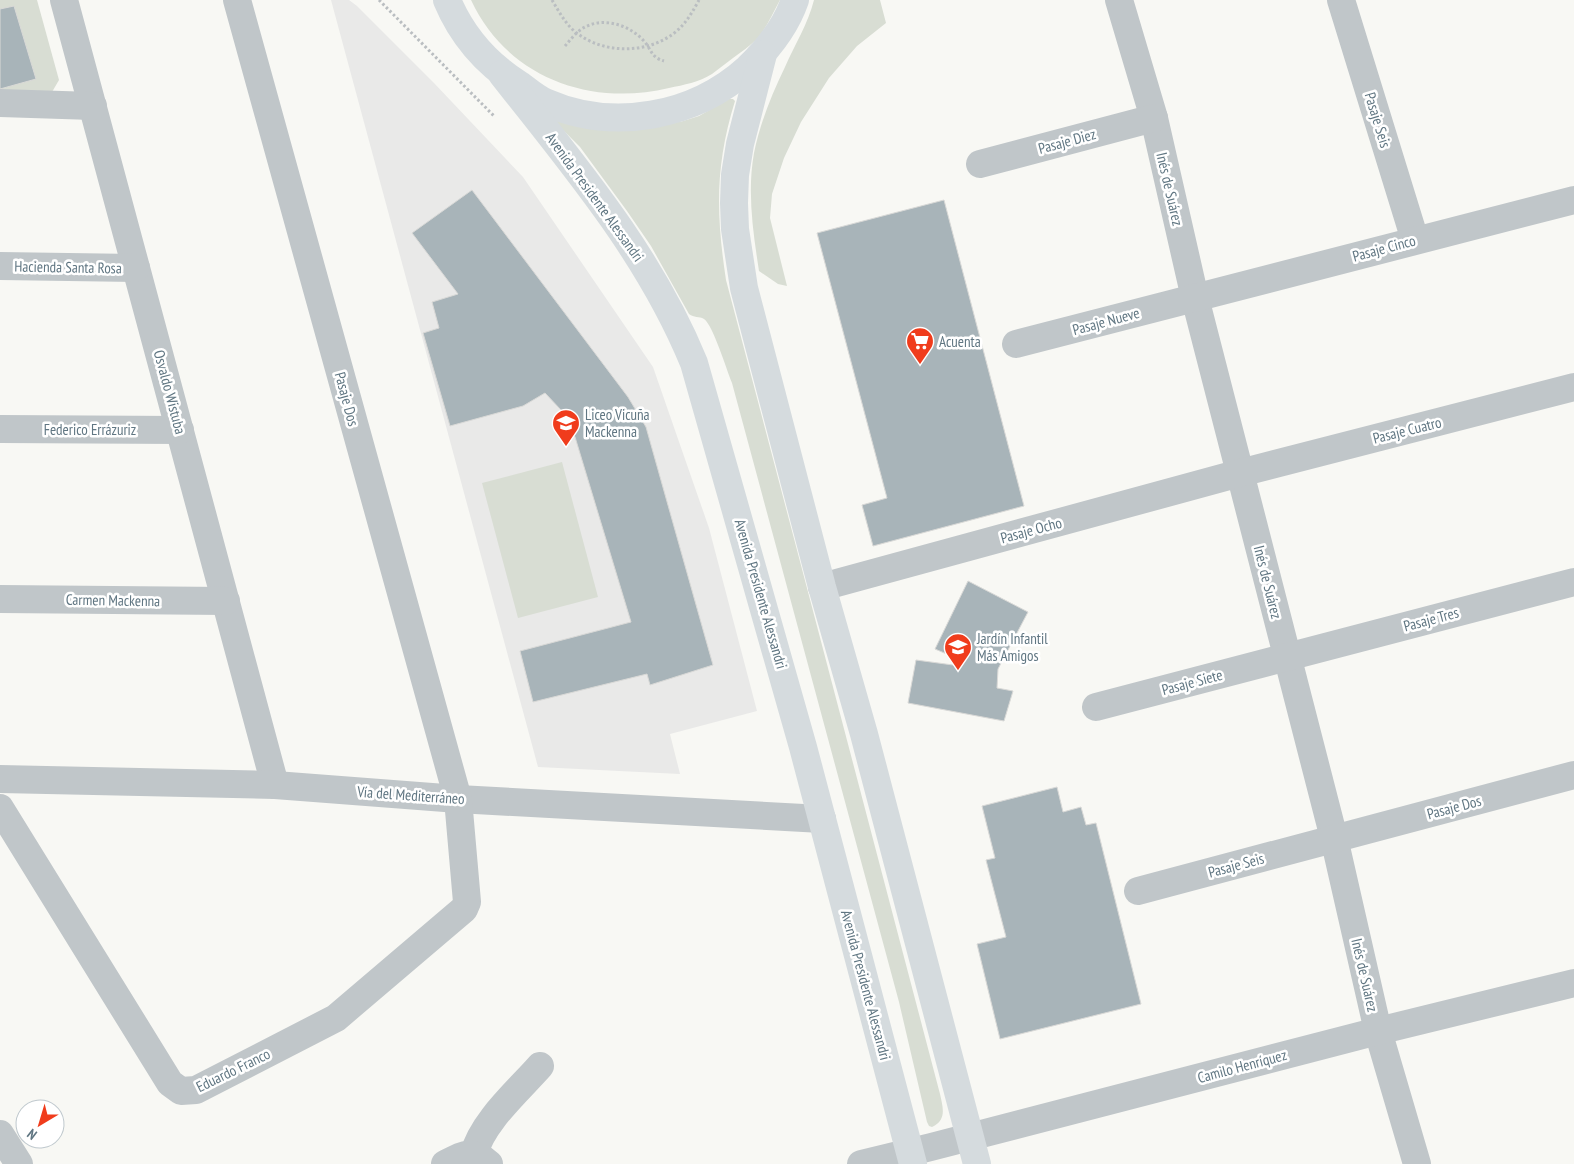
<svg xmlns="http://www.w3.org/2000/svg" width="1574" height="1164" viewBox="0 0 1574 1164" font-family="'PT Sans Narrow',sans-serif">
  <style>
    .built { fill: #e9e9e8 }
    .green { fill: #d8ddd3 }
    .building { fill: #a8b4b9; stroke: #d9d9d7 }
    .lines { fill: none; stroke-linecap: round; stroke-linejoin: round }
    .path { stroke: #babec1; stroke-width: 3; stroke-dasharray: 2.5 2.5; stroke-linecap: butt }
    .minor { stroke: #c0c6c9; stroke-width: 28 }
    .major { stroke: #d5dbde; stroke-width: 28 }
    .labels { text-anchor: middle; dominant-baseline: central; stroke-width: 5; stroke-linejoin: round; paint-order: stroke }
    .street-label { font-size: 15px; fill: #607682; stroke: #fff }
    .poi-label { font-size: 15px; fill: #607682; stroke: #fff; text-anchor: start }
  </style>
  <rect width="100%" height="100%" fill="#f8f8f4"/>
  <polygon class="built" points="331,0 349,0 357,6 434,83 523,177 653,367 709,528 757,711 670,734 680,774 538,767"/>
  <g class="green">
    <polygon points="0,0 37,0 59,80 52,92 0,98"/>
    <path d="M 471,0 L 780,0 C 773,13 767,27 757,39 C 750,46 741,52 733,58 C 726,63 719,69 712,74 C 699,82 684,85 669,88 C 589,107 507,77 471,0 Z"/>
    <path d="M 814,0 L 880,0 L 886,23 L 857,46 L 829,78 L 801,122 L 784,158 L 772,194 L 770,218 L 787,286 L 778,284 L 759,271 C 753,232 747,192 754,153 C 760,123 772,94 785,67 C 795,44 808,24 814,0 Z"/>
    <path d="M 729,99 L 733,99 L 735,101 C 715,165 716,214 726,280 L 940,1094 C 943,1108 947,1120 932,1127 L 929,1126 L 927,1122 L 899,1002 L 732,383 C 727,371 713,325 704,319 C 699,316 694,318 689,314 L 651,246 L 627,211 L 580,147 L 552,119 L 680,122 L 699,116 Z"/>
    <polygon points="562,462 598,597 518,618 482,483"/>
  </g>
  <g class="building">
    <polygon points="14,6 36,79 0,89 0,9"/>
    <polygon points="472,190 628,397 646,427 713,665 650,685 647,674 533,702 520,651 631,622 575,437 561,410 545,393 523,406 450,426 423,333 439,328 432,302 458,294 412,233"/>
    <polygon points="944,200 1024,506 873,546 862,505 887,498 817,233"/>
    <polygon points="968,581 1028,612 998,669 997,688 1013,691 1004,721 908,703 916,660 953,665 956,658 935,649"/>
    <polygon points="1057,787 1063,812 1081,807 1086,825 1096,823 1141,1004 1000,1039 977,944 1006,937 986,860 995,858 982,806"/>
  </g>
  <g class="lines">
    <g class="path">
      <polyline points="379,0 494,116"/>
      <path d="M 552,0 C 558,10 564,21 572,29 C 599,54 644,55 673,34 C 685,25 692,13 699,0"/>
      <path d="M 565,46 C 571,39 577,31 585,27 C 604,17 629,25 643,40 C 652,49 650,57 664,61"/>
    </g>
    <g class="minor">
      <polyline points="64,0 275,785"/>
      <polyline points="1119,0 1154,118 1195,298 1334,838 1378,1031 1417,1164"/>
      <polyline points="1341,0 1415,240"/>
      <polyline points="0,103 93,106"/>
      <polyline points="980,164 1154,118"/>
      <polyline points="0,266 136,268"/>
      <polyline points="1016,344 1574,200"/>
      <polyline points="0,429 180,430"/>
      <polyline points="822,587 1240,473 1574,387"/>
      <polyline points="0,599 226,601"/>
      <polyline points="1096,707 1574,582"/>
      <polyline points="0,779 275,785 458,799 822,819"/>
      <polyline points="0,808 170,1083 181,1091 196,1090 336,1018 464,909 467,902 458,799 237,0"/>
      <polyline points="1138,891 1574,775"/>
      <polyline points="0,1134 19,1164"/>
      <path d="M 474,1154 C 482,1122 518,1091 540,1066"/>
      <path d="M 445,1164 C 463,1155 472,1148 489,1164"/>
      <polyline points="861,1164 931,1147 1378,1031 1574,983"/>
    </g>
    <g class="major">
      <path d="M 447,0 C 462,36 488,65 520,85 C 528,91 536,98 545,102 C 613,132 694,117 748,68 C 768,49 786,26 795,0"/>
      <polyline points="763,54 740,144 735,175 734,203 735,229 744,288 822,587 864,734 977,1164"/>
      <path d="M 502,74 C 574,166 649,253 694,363 L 803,747 L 913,1164"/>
    </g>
  </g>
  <defs>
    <g id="supermarket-pin" transform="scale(1.4375)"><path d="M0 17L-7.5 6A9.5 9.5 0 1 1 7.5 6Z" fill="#f03c1c" stroke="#fff"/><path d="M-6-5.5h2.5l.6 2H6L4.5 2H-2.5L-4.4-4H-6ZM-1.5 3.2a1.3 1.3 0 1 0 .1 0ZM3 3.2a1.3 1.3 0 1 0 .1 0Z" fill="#fff"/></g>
    <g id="school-pin" transform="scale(1.4375)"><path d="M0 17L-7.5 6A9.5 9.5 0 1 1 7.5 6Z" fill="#f03c1c" stroke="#fff"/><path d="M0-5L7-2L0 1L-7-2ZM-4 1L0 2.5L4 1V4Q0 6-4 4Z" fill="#fff"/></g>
  </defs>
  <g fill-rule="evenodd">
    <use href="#supermarket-pin" x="920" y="341"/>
    <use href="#school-pin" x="566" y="423"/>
    <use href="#school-pin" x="958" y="647"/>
  </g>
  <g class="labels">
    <g class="street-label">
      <text transform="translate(1378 120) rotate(73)">Pasaje Seis</text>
      <text transform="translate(1067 141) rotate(-15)">Pasaje Diez</text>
      <text transform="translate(1170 189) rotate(77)">Inés de Suárez</text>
      <text transform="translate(595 197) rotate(54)">Avenida Presidente Alessandri</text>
      <text transform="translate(1384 248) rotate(-15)">Pasaje Cinco</text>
      <text transform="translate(68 267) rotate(1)">Hacienda Santa Rosa</text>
      <text transform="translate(1106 321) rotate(-15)">Pasaje Nueve</text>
      <text transform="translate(170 392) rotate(75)">Osvaldo Wistuba</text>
      <text transform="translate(347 399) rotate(75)">Pasaje Dos</text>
      <text x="90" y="429">Federico Errázuriz</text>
      <text transform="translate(1407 430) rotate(-14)">Pasaje Cuatro</text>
      <text transform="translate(1031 530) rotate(-15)">Pasaje Ocho</text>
      <text transform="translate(1268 582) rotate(76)">Inés de Suárez</text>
      <text transform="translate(761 594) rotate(74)">Avenida Presidente Alessandri</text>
      <text transform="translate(113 600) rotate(1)">Carmen Mackenna</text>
      <text transform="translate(1431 619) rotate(-15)">Pasaje Tres</text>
      <text transform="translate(1192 682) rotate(-15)">Pasaje Siete</text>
      <text transform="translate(411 795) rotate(4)">Vía del Mediterráneo</text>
      <text transform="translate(1454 807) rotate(-15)">Pasaje Dos</text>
      <text transform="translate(1236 865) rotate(-15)">Pasaje Seis</text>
      <text transform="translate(1365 975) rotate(77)">Inés de Suárez</text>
      <text transform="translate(866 985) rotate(75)">Avenida Presidente Alessandri</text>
      <text transform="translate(1242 1066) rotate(-15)">Camilo Henríquez</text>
      <text transform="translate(233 1070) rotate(-26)">Eduardo Franco</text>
    </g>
    <g class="poi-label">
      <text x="939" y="341">Acuenta</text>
      <text x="585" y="414">Liceo Vicuña<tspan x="585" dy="17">Mackenna</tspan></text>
      <text x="977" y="638">Jardín Infantil<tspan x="977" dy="17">Más Amigos</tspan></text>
    </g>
  </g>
  <g transform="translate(40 1124) rotate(218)"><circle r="24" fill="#ffffff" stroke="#bfc8cd"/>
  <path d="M0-4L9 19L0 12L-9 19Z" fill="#f03c1c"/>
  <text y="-8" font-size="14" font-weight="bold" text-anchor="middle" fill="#607682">N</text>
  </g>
</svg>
